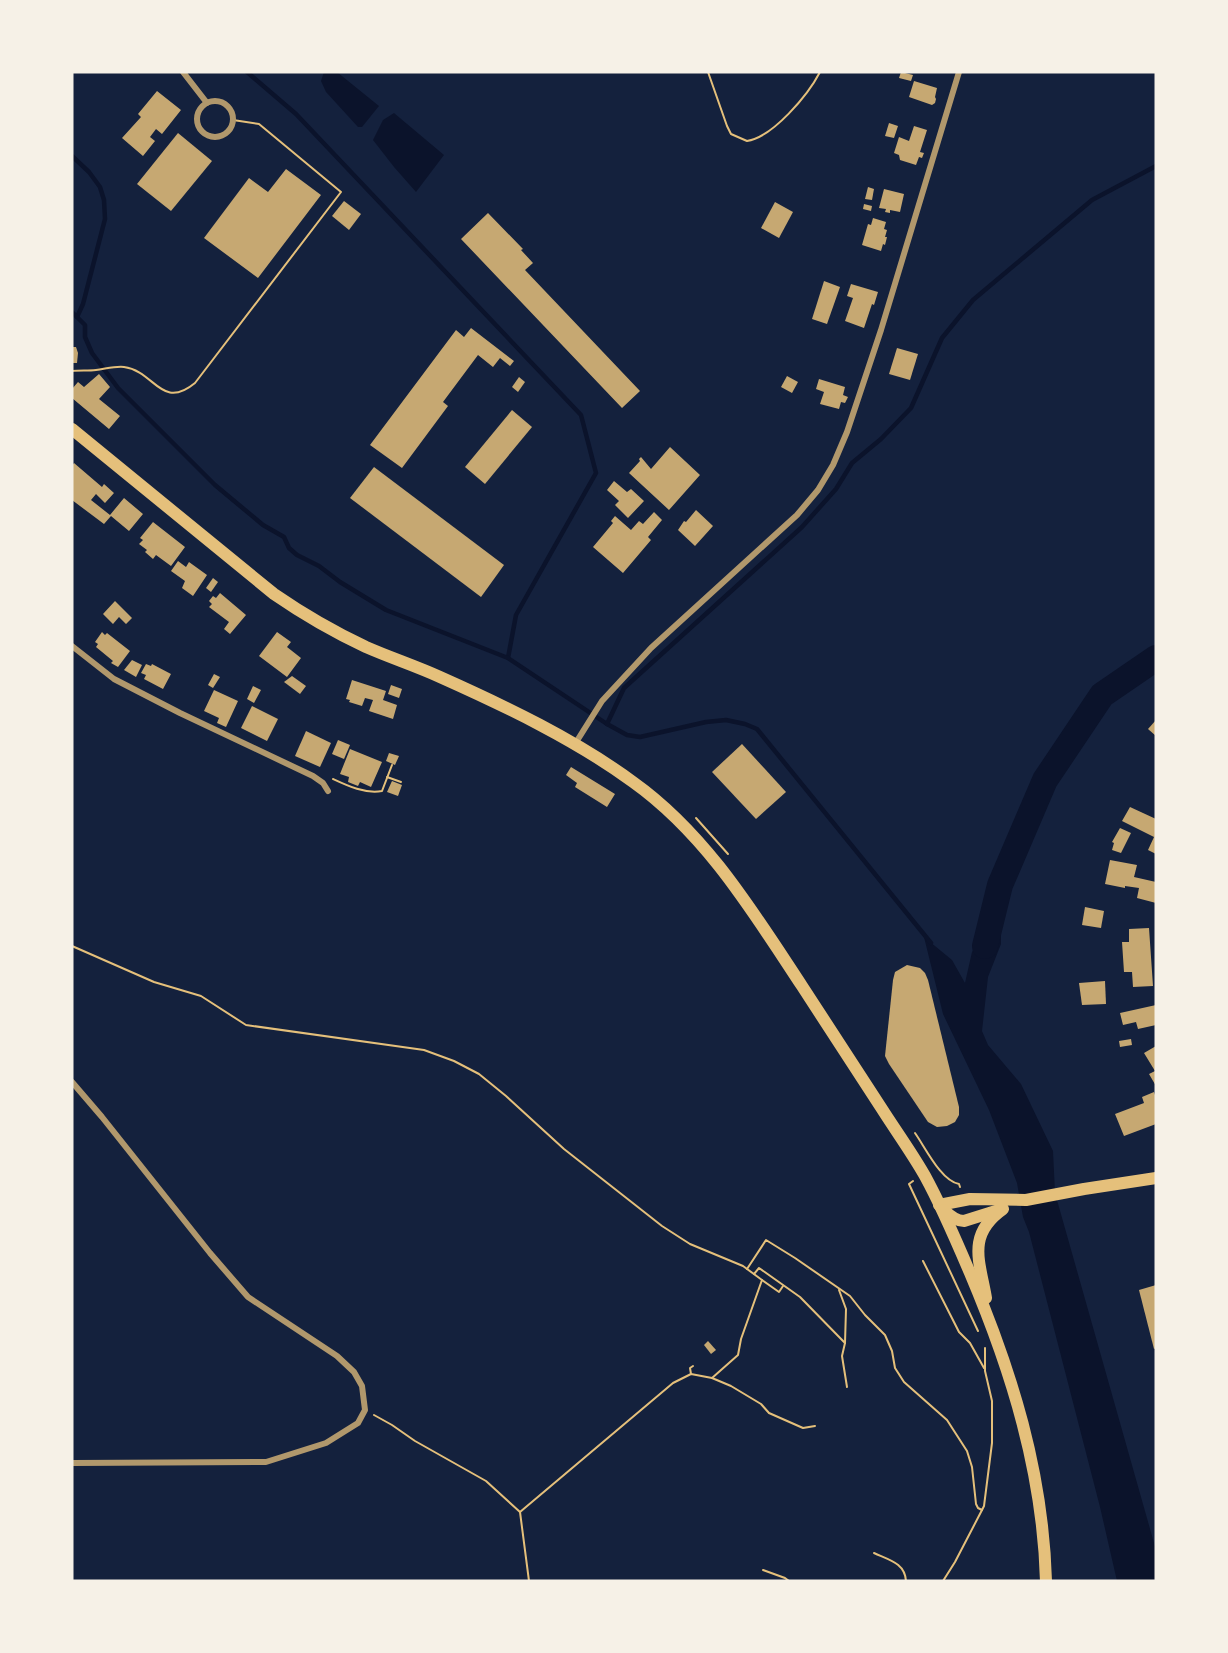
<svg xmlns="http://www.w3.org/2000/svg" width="1228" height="1653" viewBox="0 0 1228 1653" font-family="'Work Sans',sans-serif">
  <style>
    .water { fill: #0b132b }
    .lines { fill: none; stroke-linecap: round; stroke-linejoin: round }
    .stream { stroke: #0b132b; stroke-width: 4.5 }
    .river { stroke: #0b132b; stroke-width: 26 }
    .building { fill: #c6a872 }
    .path { stroke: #e5c07b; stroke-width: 2 }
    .minor { stroke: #b1986c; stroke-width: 6 }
    .primary { stroke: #e5c07b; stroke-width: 12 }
  </style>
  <rect width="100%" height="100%" fill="#14213d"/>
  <g class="water">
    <polygon points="324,72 337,72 379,106 362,127 358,127 326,92 321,81"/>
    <polygon points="394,113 444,155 416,192 394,167 373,140 383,120"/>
    <polygon points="1001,899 1001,944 988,977 982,1031 988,1045 1021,1084 1053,1151 1055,1193 1156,1550 1156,1581 1117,1581 1100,1507 1029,1232 1023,1217 1017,1183 989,1110 943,1014 924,937 952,960 965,983 972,952"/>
  </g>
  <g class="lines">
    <g class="stream">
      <polyline points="247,72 296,114 581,415 596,473 516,615 508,658 607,724 627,735 640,737 706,722 726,720 745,724 757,729 931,943"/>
      <polyline points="72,156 89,172 100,187 104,200 105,219 83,304 77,317"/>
      <polyline points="72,312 85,325 85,337 92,353 118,388 215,485 263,525 284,537 289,548 297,555 319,566 340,582 386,610 508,658"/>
      <polyline points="607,724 624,688 802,527 836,489 852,463 881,439 911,408 942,338 973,300 1092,200 1156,166"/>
    </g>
    <polyline class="river" points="985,946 1000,885 1045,780 1102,695 1156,658"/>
  </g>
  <g class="building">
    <polygon points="901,72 913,75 911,81 899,78"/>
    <polygon points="914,81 937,88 935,97 936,99 935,103 932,105 909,97"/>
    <polygon points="157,91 181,110 162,134 156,129 150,137 155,141 143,156 122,138 141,117 138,114"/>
    <polygon points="889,123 898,126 894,138 885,136"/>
    <polygon points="914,126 927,130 920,152 924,153 922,158 919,157 916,165 900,160 899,155 894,153 899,137 909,141"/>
    <polygon points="178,133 212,161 171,211 137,184"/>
    <polygon points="286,169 321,195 258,278 204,238 249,178 268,192"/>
    <polygon points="868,187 874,189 872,200 865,199"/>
    <polygon points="884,189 904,194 900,212 890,210 890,213 885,212 886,209 879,208"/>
    <polygon points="344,201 361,214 349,230 332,216"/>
    <polygon points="775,202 793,212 779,238 761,228"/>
    <polygon points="864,204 872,206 871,211 863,209"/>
    <polygon points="488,213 523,249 521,250 533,263 525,270 640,391 622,408 461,239"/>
    <polygon points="873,218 886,222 884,229 887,230 885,237 887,237 885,245 883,244 881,251 862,245 868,224 871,225"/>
    <polygon points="824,281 840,287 827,324 812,319"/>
    <polygon points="851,284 878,292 874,305 872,304 864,328 845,321 853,298 847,296"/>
    <polygon points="471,328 514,361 510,366 500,358 493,367 478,355 443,402 448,406 402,468 370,445 456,330 464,337"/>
    <polygon points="72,347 76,347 78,353 77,363 72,363"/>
    <polygon points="897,348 918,354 910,380 889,374"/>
    <polygon points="99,374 110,387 99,399 120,416 109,429 72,398 72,389 78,382 84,387"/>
    <polygon points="787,376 798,382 792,393 781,387"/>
    <polygon points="519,377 525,382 518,392 512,387"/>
    <polygon points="819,379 845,387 843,395 848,397 845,403 841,402 839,409 820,404 824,392 816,389"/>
    <polygon points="512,410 532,427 485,484 465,467"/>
    <polygon points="670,447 700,475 669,510 629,473 640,461 639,459 641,457 651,469"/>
    <polygon points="74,463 102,487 104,484 114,493 105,503 96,494 91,500 110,515 124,498 143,514 129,531 111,516 104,524 72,500 72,466"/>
    <polygon points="374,467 504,565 481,597 350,498"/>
    <polygon points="614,481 627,492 631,489 644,501 628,518 615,505 619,501 607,490"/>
    <polygon points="696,510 713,526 695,546 678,530 684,521 686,522"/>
    <polygon points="654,512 662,520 648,537 651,540 623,573 593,547 613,523 611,521 615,516 631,530 639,521 643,524"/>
    <polygon points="153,522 185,547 171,566 156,555 153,559 145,552 147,550 139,544 143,540 140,538"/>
    <polygon points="178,561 186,567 189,562 207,575 193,596 182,588 185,581 171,571"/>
    <polygon points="213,578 218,582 211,592 206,588"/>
    <polygon points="220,593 246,615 230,634 224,629 229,622 209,607 212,604 209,601 213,596 216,598"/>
    <polygon points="115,601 132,618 126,624 119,617 113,624 103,614"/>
    <polygon points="102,632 105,635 107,633 130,651 118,667 111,663 113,661 96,647 98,644 95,642"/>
    <polygon points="277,632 291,642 287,647 301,658 287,677 259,656"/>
    <polygon points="132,660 142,665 136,677 124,670"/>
    <polygon points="146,664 151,666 152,664 171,674 163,689 144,679 146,675 141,673"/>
    <polygon points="214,674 220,677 213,688 208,685"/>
    <polygon points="292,676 306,686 300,694 284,682"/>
    <polygon points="352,680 386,691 383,700 397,705 393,719 369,711 373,700 365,698 362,706 349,702 350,700 346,699"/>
    <polygon points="391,685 402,689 399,698 388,694"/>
    <polygon points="253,686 261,690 254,703 247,699"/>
    <polygon points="214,690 238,701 226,727 217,723 219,718 204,711"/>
    <polygon points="252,706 278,719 267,741 241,728"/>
    <polygon points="1156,720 1156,736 1148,729"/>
    <polygon points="306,731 331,743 320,767 295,756"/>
    <polygon points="338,740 350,745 344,759 332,754"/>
    <polygon points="742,744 786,792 756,819 712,772"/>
    <polygon points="350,749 382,762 371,787 360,782 358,786 348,782 349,777 340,774"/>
    <polygon points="389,753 399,756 395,765 386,761"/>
    <polygon points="571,767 615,794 607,807 575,787 577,783 566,775"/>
    <polygon points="392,781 402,785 398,796 387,792"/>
    <polygon points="1130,807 1156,819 1156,854 1148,850 1154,837 1122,821"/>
    <polygon points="1120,828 1131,833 1121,853 1112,850 1114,843 1112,842"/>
    <polygon points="1110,860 1137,865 1134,877 1156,882 1156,903 1137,898 1139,888 1125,886 1125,888 1105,884"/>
    <polygon points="1085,907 1104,911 1101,928 1082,925"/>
    <polygon points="1149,928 1153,986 1133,987 1132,972 1124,972 1122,942 1129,942 1129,929"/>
    <polygon points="907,965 920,968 925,973 928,980 959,1107 959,1115 955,1122 947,1126 937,1127 928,1122 889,1064 885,1056 893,980 895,972"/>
    <polygon points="1105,981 1106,1004 1082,1005 1079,983"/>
    <polygon points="1156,1005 1156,1025 1138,1029 1136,1022 1123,1025 1120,1013"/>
    <polygon points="1131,1039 1132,1045 1120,1047 1119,1041"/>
    <polygon points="1156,1046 1156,1086 1149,1074 1155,1071 1144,1053"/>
    <polygon points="1154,1092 1156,1098 1156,1124 1124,1136 1115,1114 1144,1103 1142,1097"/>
    <polygon points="1156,1285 1156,1348 1154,1349 1139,1290"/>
    <polygon points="708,1341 716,1350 711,1354 704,1345"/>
  </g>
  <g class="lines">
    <g class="path">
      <path d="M 708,72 L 727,126 L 731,134 L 747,141 C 773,137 808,95 820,72"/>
      <path d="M 72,371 C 80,370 88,371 96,370 C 105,369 115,366 124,367 C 155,371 161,411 195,383 L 341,192 L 259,124 L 233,120"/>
      <polyline points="387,777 401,782"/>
      <path d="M 333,779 C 348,786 365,794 382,791 L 392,765"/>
      <polyline points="696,818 728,854"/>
      <polyline points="72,946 154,982 201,996 246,1025 424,1050 454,1061 479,1074 506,1096 564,1149 662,1226 690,1244 743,1266 762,1280 741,1339 738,1355 712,1378 691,1374 673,1383 520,1512"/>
      <path d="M 915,1133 C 925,1147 941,1181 959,1184 L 960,1187"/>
      <polyline points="913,1181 909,1184 978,1331"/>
      <polyline points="923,1261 959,1332 970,1343 984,1368"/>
      <polyline points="747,1269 766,1240 795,1258 850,1296 865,1315 885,1335 892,1351 895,1368 904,1382 947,1420 967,1451 972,1467 976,1504 978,1508 982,1510 984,1506 992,1443 992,1401 985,1371 985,1348"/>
      <polyline points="754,1274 759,1268 800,1297 845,1343"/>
      <polyline points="762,1280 779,1292 783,1286"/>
      <polyline points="839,1290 846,1309 845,1343 842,1356 847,1387"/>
      <polyline points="691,1374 690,1368 693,1366"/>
      <polyline points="712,1378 731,1386 761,1404 769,1413 803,1428 815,1426"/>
      <polyline points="374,1415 392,1425 415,1441 486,1481 520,1512 529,1581"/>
      <path d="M 874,1553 C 889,1560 905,1563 906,1581"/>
      <polyline points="763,1570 785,1578 789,1581"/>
      <polyline points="943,1581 955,1562 982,1510"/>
    </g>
    <g class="minor">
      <polyline points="183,72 207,103"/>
      <circle cx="215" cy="119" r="18"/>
      <polyline points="72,646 114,679 180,713 313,776 323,783 328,791"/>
      <polyline points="575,744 602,701 651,648 797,515 818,490 833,465 847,432 881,330 959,72"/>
      <polyline points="72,1082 102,1117 210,1253 248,1297 337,1356 354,1372 362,1386 365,1410 358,1423 326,1443 266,1462 72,1463"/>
    </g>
    <g class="primary">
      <path d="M 72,429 L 274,594 C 303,614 334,632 366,647 C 391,658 416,666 440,677 C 505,706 576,740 633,782 C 706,834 753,912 802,986 C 829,1027 855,1068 882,1109 C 896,1131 912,1153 925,1176 C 942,1207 956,1240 970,1273 C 1012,1372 1043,1473 1046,1581"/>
      <polyline points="939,1205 970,1199 1026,1200 1084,1189 1156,1178"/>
      <path d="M 944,1210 C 950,1216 956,1221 964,1221 L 999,1210"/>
      <path d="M 986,1298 C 980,1262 966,1235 1003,1209"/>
    </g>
  </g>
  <rect width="1228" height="1653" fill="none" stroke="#f6f1e7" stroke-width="147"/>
</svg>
